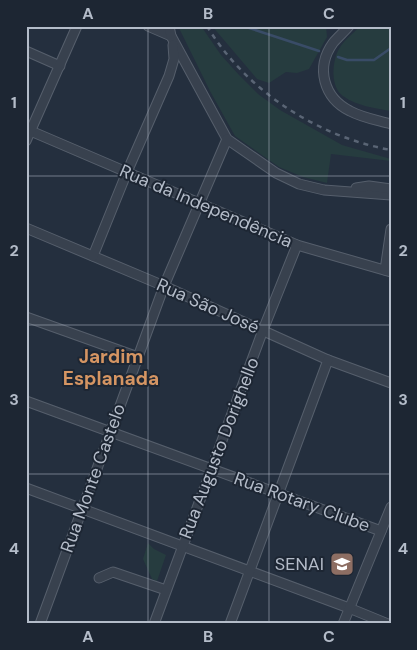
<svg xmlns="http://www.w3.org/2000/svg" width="417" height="650" viewBox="0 0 417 650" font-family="'DM Sans',sans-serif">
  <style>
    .green { fill: #263c3f }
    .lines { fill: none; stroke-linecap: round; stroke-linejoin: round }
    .stream { stroke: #394c67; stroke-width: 2.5 }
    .minor-casing { stroke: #565f6c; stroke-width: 11 }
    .minor { stroke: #38414e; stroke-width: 9 }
    .rail { stroke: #5a6575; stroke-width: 2.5; stroke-dasharray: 5 5; stroke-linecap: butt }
    .grid { fill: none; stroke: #b4bcc9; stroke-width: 1; stroke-opacity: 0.55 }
    .labels { text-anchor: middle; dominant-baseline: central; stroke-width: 4; stroke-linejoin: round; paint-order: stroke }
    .street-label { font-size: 18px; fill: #b4bcc9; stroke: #1d2633 }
    .poi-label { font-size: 18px; fill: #b4bcc9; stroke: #1d2633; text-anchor: end }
    .neighbourhood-label { font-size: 19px; font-weight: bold; fill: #d59563; stroke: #1d2633 }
    .neatline { fill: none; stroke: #b4bcc9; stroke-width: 2 }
    .grid-label { font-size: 16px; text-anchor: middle; font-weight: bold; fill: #b4bcc9 }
  </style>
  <rect width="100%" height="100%" fill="#242f3e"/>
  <g class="green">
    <polygon points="178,26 201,26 221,55 239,75 258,94 280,110 342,145 391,159 391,161 331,154 327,183 303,177 279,167 235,136 210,91"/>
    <polygon points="212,26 326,26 327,37 309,69 297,73 286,72 269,83 257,79"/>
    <path d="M 360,26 L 391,26 L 391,111 C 374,108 357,106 343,96 C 330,87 332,61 339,49 C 343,41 354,33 360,26 Z"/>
    <polygon points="148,543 154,549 166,555 157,581 152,579 143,559"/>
  </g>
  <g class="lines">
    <g class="stream">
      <polyline points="243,26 319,51"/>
      <polyline points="338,57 347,60 374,60 391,48"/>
    </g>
    <g class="minor-casing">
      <g id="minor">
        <polyline points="148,26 171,36"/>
        <polyline points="169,26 171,36 227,139 276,173 299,184 324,190 391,195"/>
        <path d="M 349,26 C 344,32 338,37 333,43 C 315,68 324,98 350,111 C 363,118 377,120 391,124"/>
        <polyline points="26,51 60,66"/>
        <polyline points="26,129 297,245 391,272"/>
        <polyline points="26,141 77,26"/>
        <polyline points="356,188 369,186 391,189"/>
        <polyline points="26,228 164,286 328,360 391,383"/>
        <polyline points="93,256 127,172 169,76 174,59 173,45"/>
        <polyline points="385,270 391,229"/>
        <polyline points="26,317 138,357"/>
        <polyline points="26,401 381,531"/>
        <polyline points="26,488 349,608 388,624"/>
        <polyline points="99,578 113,572 166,590"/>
        <polyline points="40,624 164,286 227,139"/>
        <polyline points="154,624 263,330 297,245"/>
        <polyline points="230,624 328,360"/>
        <polyline points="343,624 391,507"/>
      </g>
    </g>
    <use href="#minor" class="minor"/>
    <path class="rail" d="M 207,26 C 246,91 318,137 391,150"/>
  </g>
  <path class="grid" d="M 148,26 L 148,624M 269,26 L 269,624M 26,176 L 391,176M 26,325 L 391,325M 26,474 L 391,474"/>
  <defs>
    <g id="university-square" transform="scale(1.25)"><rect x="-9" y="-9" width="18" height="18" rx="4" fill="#8d6e63" stroke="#1d2633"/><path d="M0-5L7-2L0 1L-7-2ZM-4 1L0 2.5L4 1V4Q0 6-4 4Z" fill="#fff"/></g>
  </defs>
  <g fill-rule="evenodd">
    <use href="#university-square" x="342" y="564"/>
  </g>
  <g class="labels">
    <g class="street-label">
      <text transform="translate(206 206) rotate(23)">Rua da Independência</text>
      <text transform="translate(208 306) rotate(24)">Rua São José</text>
      <text transform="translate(219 448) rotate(-69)">Rua Augusto Dorighello</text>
      <text transform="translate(93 478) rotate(-70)">Rua Monte Castelo</text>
      <text transform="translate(302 502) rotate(20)">Rua Rotary Clube</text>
    </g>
    <g class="poi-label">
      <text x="324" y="564">SENAI</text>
    </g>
    <g class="neighbourhood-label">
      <text x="111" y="356">Jardim<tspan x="111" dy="22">Esplanada</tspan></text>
    </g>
  </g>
  <rect width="417" height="650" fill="none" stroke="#1d2633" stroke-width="55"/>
  <rect x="28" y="28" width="362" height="594" class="neatline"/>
  <g class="grid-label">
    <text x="88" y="19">A</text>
    <text x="208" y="19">B</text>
    <text x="329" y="19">C</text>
    <text x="14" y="108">1</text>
    <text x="403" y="108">1</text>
    <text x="14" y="256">2</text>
    <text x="403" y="256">2</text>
    <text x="14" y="405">3</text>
    <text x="403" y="405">3</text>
    <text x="14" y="554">4</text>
    <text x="403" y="554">4</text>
    <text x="88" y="642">A</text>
    <text x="208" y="642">B</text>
    <text x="329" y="642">C</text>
  </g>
</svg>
